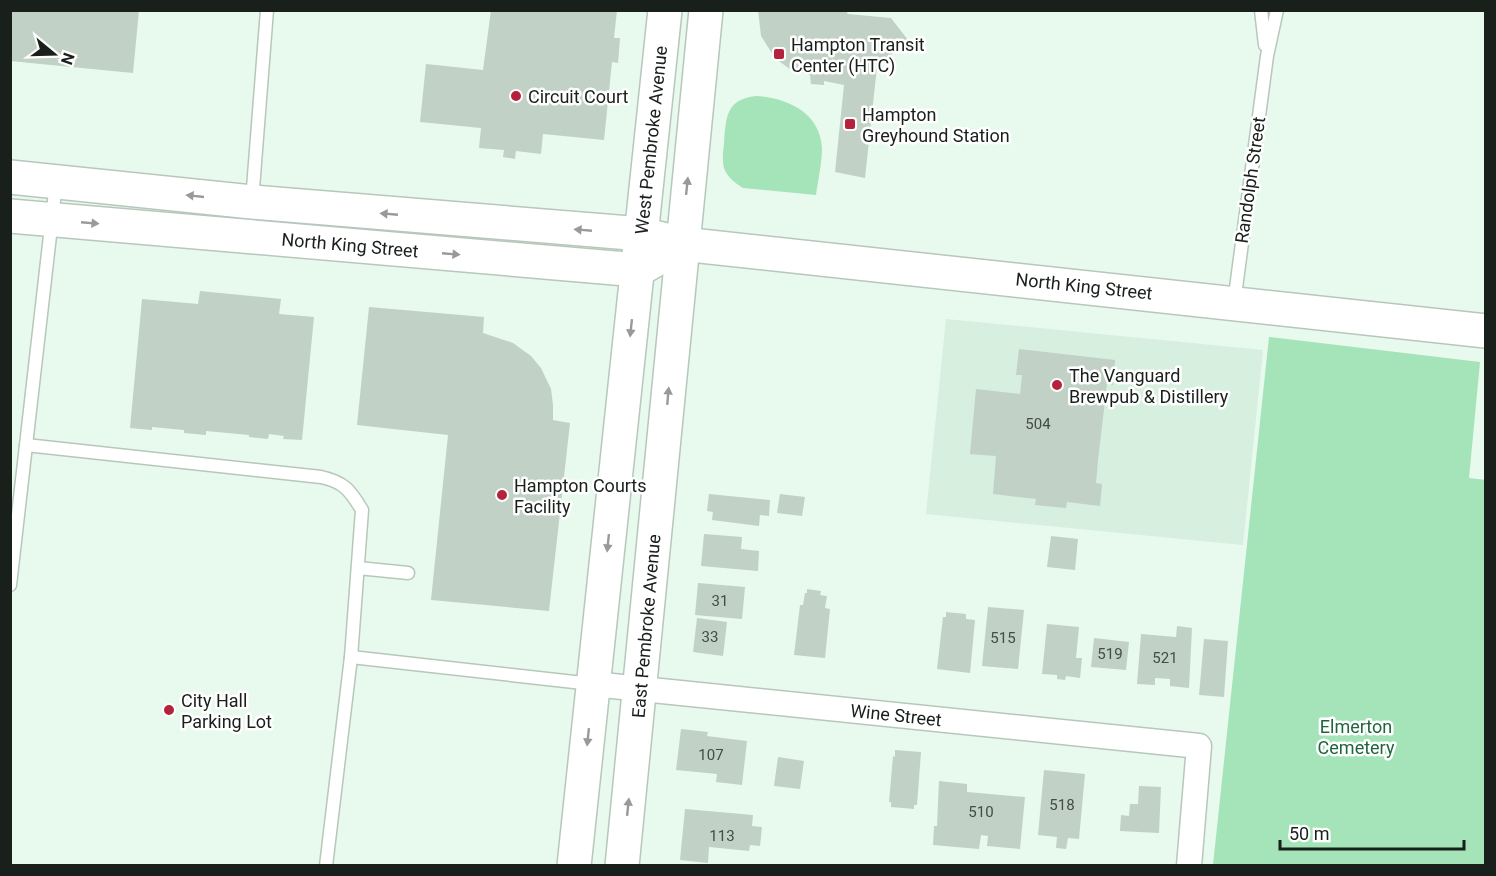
<svg xmlns="http://www.w3.org/2000/svg" width="1496" height="876" viewBox="0 0 1496 876" font-family="Roboto,sans-serif">
  <style>
    .built { fill: #d7efde }
    .green { fill: #a5e3b9 }
    .building { fill: #c1d1c5 }
    .lines { fill: none; stroke-linecap: round; stroke-linejoin: round }
    .lane-casing { stroke: #b7c7bb; stroke-width: 15 }
    .street-casing { stroke: #b7c7bb; stroke-width: 27 }
    .secondary-casing { stroke: #b7c7bb; stroke-width: 36 }
    .lane { stroke: #fff; stroke-width: 12 }
    .street { stroke: #fff; stroke-width: 24 }
    .secondary { stroke: #fff; stroke-width: 33 }
    .oneway { fill: #989a98 }
    .poi-dot { fill: #b5223c; stroke: #fff; stroke-width: 2 }
    .labels { text-anchor: middle; dominant-baseline: central; stroke-width: 5; stroke-linejoin: round; paint-order: stroke }
    .number-label { font-size: 15px; fill: #434c46 }
    .poi-label { font-size: 18px; fill: #191f1b; stroke: #fff; text-anchor: start }
    .street-label { font-size: 18px; fill: #191f1b; stroke: #fff }
    .park-label { font-size: 18px; fill: #20653d; stroke: #fff }
  </style>
  <rect width="100%" height="100%" fill="#e8f9ed"/>
  <polygon class="built" points="946,319 1263,350 1243,545 926,514"/>
  <g class="green">
    <path d="M 756,96 C 787,98 820,112 822,148 C 822,163 818,180 816,195 L 743,188 C 735,183 727,177 724,168 C 722,161 723,151 724,144 C 726,119 725,99 756,96 Z"/>
    <polygon points="1269,337 1480,362 1469,478 1486,480 1485,865 1213,865"/>
  </g>
  <g class="building">
    <polygon points="10,10 139,10 133,73 10,61"/>
    <polygon points="491,10 617,10 614,38 620,38 618,63 612,62 604,140 543,134 541,154 516,151 515,159 503,157 504,150 479,148 481,128 420,122 426,64 483,70"/>
    <polygon points="758,10 845,10 848,14 891,18 908,40 877,67 865,178 835,172 844,85 824,81 824,85 811,84 810,75 791,70 775,58 761,36"/>
    <polygon points="200,291 281,299 279,314 314,317 302,440 283,439 284,436 269,434 268,439 249,437 249,435 206,431 206,435 184,433 184,430 152,427 152,430 130,428 142,299 198,304"/>
    <polygon points="369,307 484,317 483,333 513,343 531,356 541,368 551,389 553,405 553,420 570,423 549,611 431,600 448,435 357,425"/>
    <polygon points="1019,349 1115,360 1113,385 1107,384 1098,460 1096,483 1102,484 1100,506 1067,502 1066,508 1035,505 1036,499 993,494 996,456 970,454 976,389 1020,394 1022,375 1016,375"/>
    <polygon points="709,494 770,500 769,516 760,515 759,526 712,520 713,512 707,511"/>
    <polygon points="780,494 805,497 802,516 777,513"/>
    <polygon points="704,534 742,537 741,549 759,551 758,571 701,566"/>
    <polygon points="1051,536 1078,539 1075,570 1047,567"/>
    <polygon points="698,583 745,587 742,619 695,615"/>
    <polygon points="807,589 821,591 820,595 827,596 825,608 830,609 825,658 794,655 800,605 803,605 805,593 807,593"/>
    <polygon points="988,607 1024,610 1018,669 982,666"/>
    <polygon points="946,612 966,614 966,619 975,620 970,673 937,669 943,617 946,617"/>
    <polygon points="697,618 727,622 723,656 693,652"/>
    <polygon points="1047,624 1079,627 1076,658 1082,658 1080,678 1066,676 1065,680 1057,679 1057,675 1042,674"/>
    <polygon points="1177,626 1192,628 1189,688 1170,686 1170,679 1155,678 1155,685 1137,684 1141,634 1176,637"/>
    <polygon points="1094,638 1129,642 1126,670 1091,667"/>
    <polygon points="1204,639 1228,641 1224,697 1199,695"/>
    <polygon points="681,729 708,732 707,736 747,741 742,785 716,782 717,774 676,770"/>
    <polygon points="895,750 921,752 917,805 914,805 914,809 891,807 891,802 889,802 893,756 895,757"/>
    <polygon points="778,757 804,761 800,789 774,786"/>
    <polygon points="1044,770 1085,774 1079,839 1068,838 1066,849 1056,848 1057,837 1038,835"/>
    <polygon points="939,781 967,784 967,792 1025,797 1020,849 987,846 988,836 981,835 979,849 933,845 934,826 937,826"/>
    <polygon points="1139,786 1161,787 1159,833 1120,831 1121,815 1129,816 1130,804 1138,804"/>
    <polygon points="685,809 753,815 752,826 762,827 760,846 750,845 749,851 709,847 708,863 680,860"/>
  </g>
  <g class="lines">
    <g class="lane-casing">
      <g id="lane">
        <polyline points="1261,10 1265,45"/>
        <polyline points="252,201 267,10"/>
        <polyline points="1234,303 1267,56 1277,10"/>
        <path d="M 26,445 L 321,477 C 344,482 350,490 362,510 L 351,657 L 326,866"/>
        <polyline points="358,568 408,573"/>
        <polyline points="10,585 56,183"/>
        <polyline points="351,657 592,684"/>
      </g>
    </g>
    <g class="street-casing">
      <polyline id="street" points="593,684 1199,746 1189,866"/>
    </g>
    <g class="secondary-casing">
      <g id="secondary">
        <polyline points="10,177 252,202 642,234 682,244 1486,331"/>
        <polyline points="10,216 638,270 657,259"/>
        <polyline points="574,866 665,10"/>
        <path d="M 622,866 C 652,581 676,295 706,10"/>
      </g>
    </g>
    <use href="#lane" class="lane"/>
    <use href="#street" class="street"/>
    <use href="#secondary" class="secondary"/>
  </g>
  <defs><path id="oneway-solid" d="M-6-.8H1V-3.2L6.5 0L1 3.2V.8H-6Z" transform="scale(1.5)"/></defs>
  <g class="oneway">
    <use href="#oneway-solid" transform="translate(687 186) rotate(-84)"/>
    <use href="#oneway-solid" transform="translate(195 196) rotate(-174)"/>
    <use href="#oneway-solid" transform="translate(389 214) rotate(-175)"/>
    <use href="#oneway-solid" transform="translate(90 223) rotate(5)"/>
    <use href="#oneway-solid" transform="translate(583 230) rotate(-175)"/>
    <use href="#oneway-solid" transform="translate(451 254) rotate(5)"/>
    <use href="#oneway-solid" transform="translate(631 328) rotate(96)"/>
    <use href="#oneway-solid" transform="translate(668 396) rotate(-85)"/>
    <use href="#oneway-solid" transform="translate(608 543) rotate(96)"/>
    <use href="#oneway-solid" transform="translate(588 737) rotate(96)"/>
    <use href="#oneway-solid" transform="translate(628 807) rotate(-84)"/>
  </g>
  <g class="poi-dot">
    <rect x="773" y="48" width="12" height="12" rx="3"/>
    <circle cx="516" cy="96" r="6"/>
    <rect x="844" y="118" width="12" height="12" rx="3"/>
    <circle cx="1057" cy="385" r="6"/>
    <circle cx="502" cy="495" r="6"/>
    <circle cx="169" cy="710" r="6"/>
  </g>
  <g class="labels">
    <g class="number-label">
      <text x="1038" y="424">504</text>
      <text x="720" y="601">31</text>
      <text x="710" y="637">33</text>
      <text x="1003" y="638">515</text>
      <text x="1110" y="654">519</text>
      <text x="1165" y="658">521</text>
      <text x="711" y="755">107</text>
      <text x="1062" y="805">518</text>
      <text x="981" y="812">510</text>
      <text x="722" y="836">113</text>
    </g>
    <g class="poi-label">
      <text x="791" y="44">Hampton Transit<tspan x="791" dy="21">Center (HTC)</tspan></text>
      <text x="528" y="96">Circuit Court</text>
      <text x="862" y="114">Hampton<tspan x="862" dy="21">Greyhound Station</tspan></text>
      <text x="1069" y="375">The Vanguard<tspan x="1069" dy="21">Brewpub &amp; Distillery</tspan></text>
      <text x="514" y="485">Hampton Courts<tspan x="514" dy="21">Facility</tspan></text>
      <text x="181" y="700">City Hall<tspan x="181" dy="21">Parking Lot</tspan></text>
    </g>
    <g class="street-label">
      <text transform="translate(651 140) rotate(-84)">West Pembroke Avenue</text>
      <text transform="translate(1250 180) rotate(-82)">Randolph Street</text>
      <text transform="translate(350 245) rotate(5)">North King Street</text>
      <text transform="translate(1084 286) rotate(6)">North King Street</text>
      <text transform="translate(646 626) rotate(-85)">East Pembroke Avenue</text>
      <text transform="translate(896 715) rotate(6)">Wine Street</text>
    </g>
    <g class="park-label">
      <text x="1356" y="726">Elmerton<tspan x="1356" dy="21">Cemetery</tspan></text>
    </g>
  </g>
  <rect width="1496" height="876" fill="none" stroke="#191f1b" stroke-width="24"/>
  <g transform="translate(54 54) rotate(109)" stroke="#ffffff" stroke-width="4.5" paint-order="stroke">
  <path d="M0-4.5L10 22L0 15L-10 22Z" fill="#191f1b"/>
  <text y="-9" font-size="16" font-weight="bold" text-anchor="middle" fill="#191f1b">N</text>
  </g>
  <path d="M1280 840v9h184v-9" fill="none" stroke="#191f1b" stroke-width="3"/>
  <text x="1289" y="840" font-size="18" fill="#191f1b" stroke="#ffffff" stroke-width="4.5" paint-order="stroke">50 m</text>
</svg>
